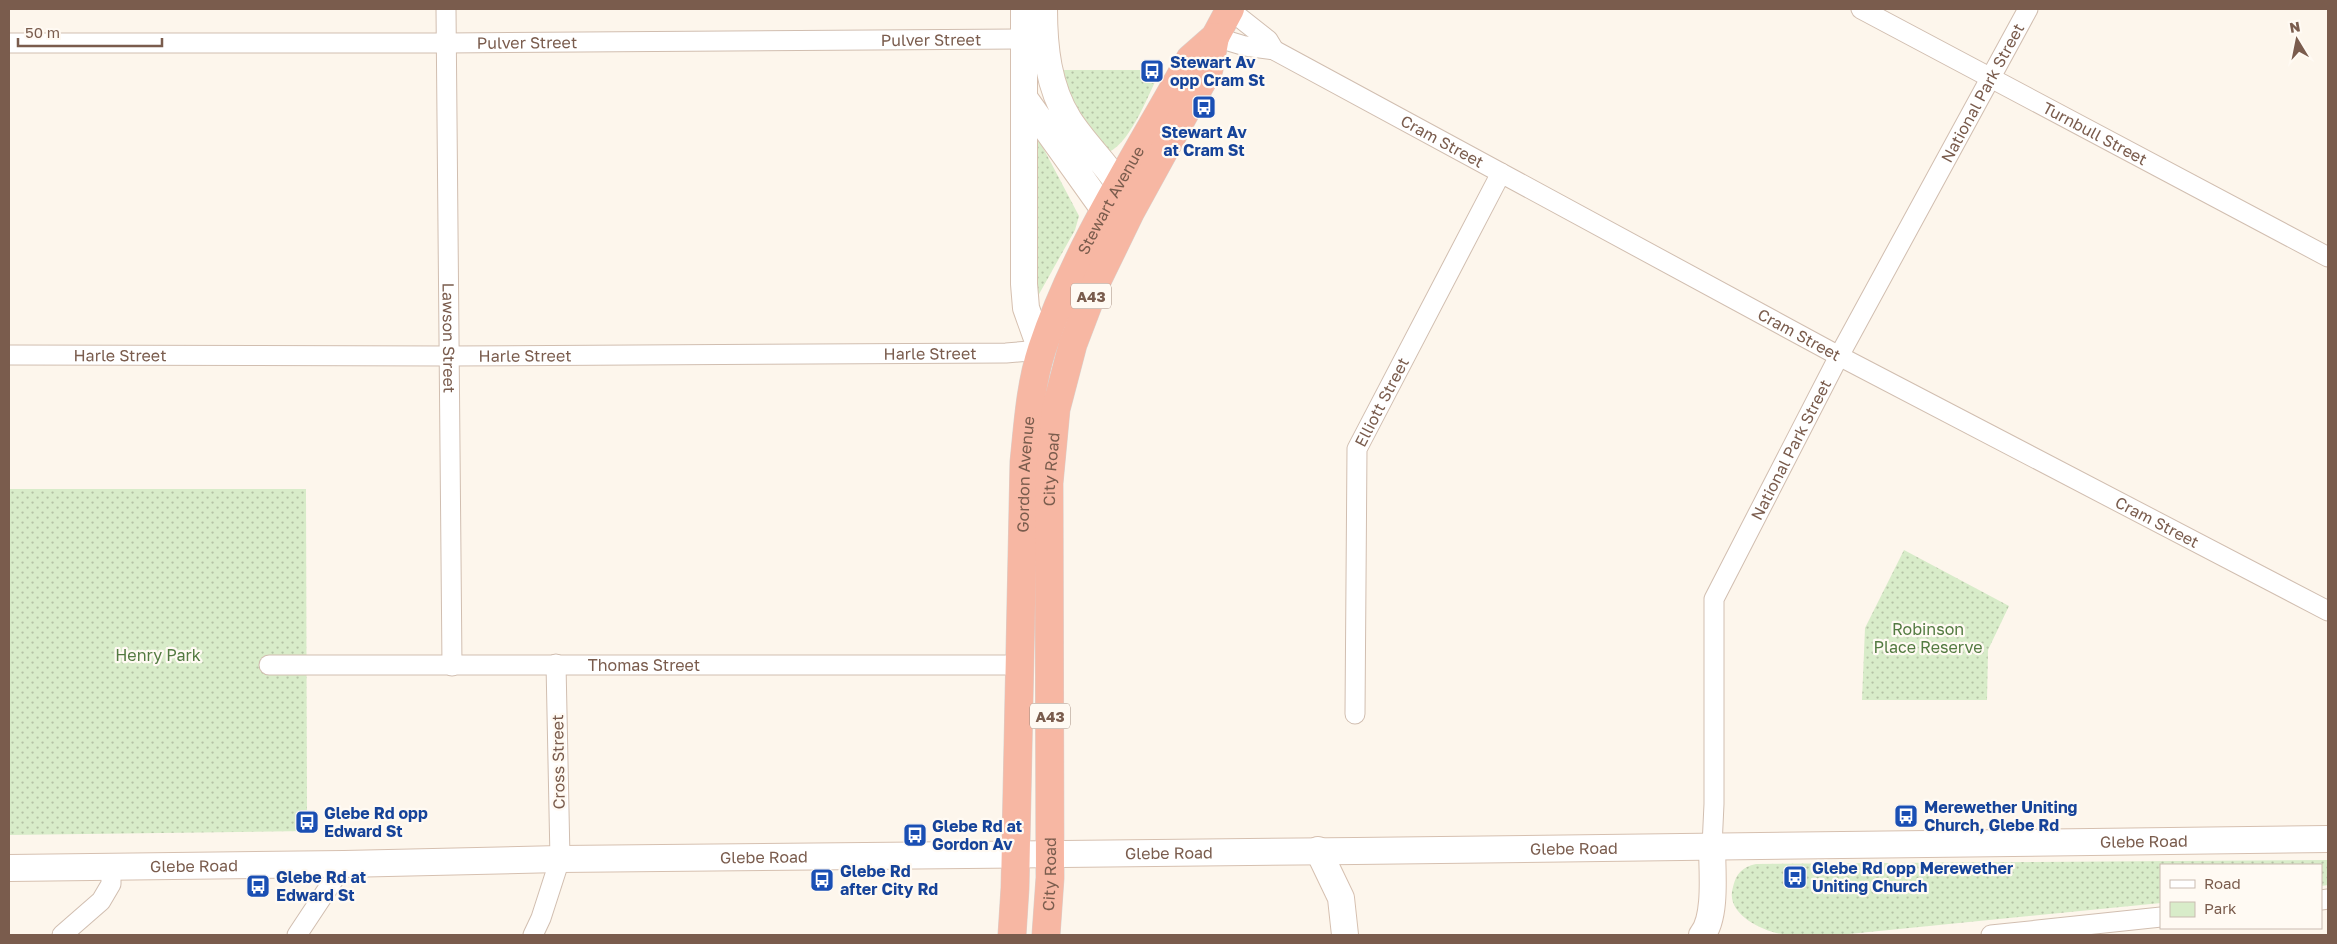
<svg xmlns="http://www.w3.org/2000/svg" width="2337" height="944" viewBox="0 0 2337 944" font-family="'Golos Text',sans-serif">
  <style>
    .green { fill: url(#green-dots) }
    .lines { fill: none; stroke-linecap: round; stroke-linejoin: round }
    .street-casing { stroke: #d1beb0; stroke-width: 21 }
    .secondary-casing { stroke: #d6c0b0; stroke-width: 28 }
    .highway-casing { stroke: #dad1cd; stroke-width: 29 }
    .street { stroke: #fff; stroke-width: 19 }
    .secondary { stroke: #fff; stroke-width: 26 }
    .highway { stroke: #f7b7a3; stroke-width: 28 }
    .labels { text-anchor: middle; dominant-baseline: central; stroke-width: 4.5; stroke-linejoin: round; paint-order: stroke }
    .shield { fill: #fffaf3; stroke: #a28b7f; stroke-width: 1 }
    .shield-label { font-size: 15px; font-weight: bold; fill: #7a5c4d }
    .street-label { font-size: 16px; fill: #7a5c4d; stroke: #fffaf3 }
    .transit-label { font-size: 16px; font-weight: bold; fill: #164399; stroke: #fffaf3; text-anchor: start }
    .park-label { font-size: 16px; fill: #537a41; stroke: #fffaf3 }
  </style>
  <defs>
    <pattern id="green-dots" width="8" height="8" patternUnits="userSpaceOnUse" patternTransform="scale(1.25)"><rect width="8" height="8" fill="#d8ecc9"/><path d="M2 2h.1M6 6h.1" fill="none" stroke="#b4c2a5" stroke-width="1.8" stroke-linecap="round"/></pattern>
  </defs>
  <rect width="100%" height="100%" fill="#fdf6ec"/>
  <g class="green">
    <path d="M 1061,70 L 1161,70 C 1149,92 1132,141 1109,152 L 1077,121 Z"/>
    <polygon points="1035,137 1039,140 1079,216 1075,230 1034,303"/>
    <polygon points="9,489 306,489 307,831 9,835"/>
    <polygon points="1904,550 2009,606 1988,650 1987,700 1862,700 1865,628"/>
    <path d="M 2328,860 L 2328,885 L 2321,886 L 2321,865 L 2161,865 L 2161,903 L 1839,935 C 1822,935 1804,937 1788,935 C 1766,933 1724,915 1733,887 C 1736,874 1742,867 1756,864 Z"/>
  </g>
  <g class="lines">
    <g class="street-casing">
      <g id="street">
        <path id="s1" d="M 446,9 L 452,666"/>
        <path id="s2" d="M 1861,9 L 2328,257"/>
        <polyline points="1230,10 1268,40 1274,50"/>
        <path id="s3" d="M 1215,37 L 1245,46 L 1274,50 L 1839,356 L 2328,611"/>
        <path id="s4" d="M 9,43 L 446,43 L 1035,39"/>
        <path id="s5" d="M 9,355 L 450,356 L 1006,353 L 1041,350"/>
        <path id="s6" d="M 269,665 L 1019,665"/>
        <path id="s7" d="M 1355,714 L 1357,449 L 1501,173"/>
        <path id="s8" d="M 1712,846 L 1714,804 L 1714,599 L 1839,356 L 2028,9"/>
        <polyline points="2321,900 2328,899"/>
        <polyline points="62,935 101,901 111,884 111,867"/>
        <polyline points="297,935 344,864"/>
        <polyline points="533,935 541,918 560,859 556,664"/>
        <polyline points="1991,935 2161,917"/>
      </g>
    </g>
    <g class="secondary-casing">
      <g id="secondary">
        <polyline points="1024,9 1024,284 1026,308 1041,350"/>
        <path d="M 1025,99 L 1105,211 L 1131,211 C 1127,202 1124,192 1118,183 C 1103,161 1083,142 1069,120 C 1048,87 1044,46 1044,9"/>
        <polyline points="1318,850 1341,898 1345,935"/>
        <path id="s9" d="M 9,868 L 344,864 L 560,859 L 1356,851 L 2328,839"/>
        <path d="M 1702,935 C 1717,917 1712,869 1712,846"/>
      </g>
    </g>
    <g class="highway-casing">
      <g id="highway">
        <path id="s10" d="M 1012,935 L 1015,888 L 1024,462 C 1028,424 1030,386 1042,349 C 1076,247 1138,153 1190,59 L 1215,37 L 1230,9"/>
        <path id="s11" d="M 1046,935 L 1050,878 L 1049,483 L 1056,409 L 1073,344 L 1097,281 L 1131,211 L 1209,69 L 1215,37"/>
      </g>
    </g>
    <use href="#street" class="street"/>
    <use href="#secondary" class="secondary"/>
    <use href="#highway" class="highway"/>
  </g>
  <defs>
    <g id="bus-square" transform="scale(1.25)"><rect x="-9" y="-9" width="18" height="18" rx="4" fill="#1a4fb4" stroke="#fffaf3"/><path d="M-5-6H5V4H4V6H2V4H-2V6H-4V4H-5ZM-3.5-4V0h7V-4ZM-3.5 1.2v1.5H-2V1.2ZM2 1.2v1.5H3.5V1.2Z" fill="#fff"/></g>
  </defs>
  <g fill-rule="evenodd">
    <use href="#bus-square" x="1152" y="71"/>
    <use href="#bus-square" x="1204" y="107"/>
    <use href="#bus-square" x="1906" y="816"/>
    <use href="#bus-square" x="307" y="822"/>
    <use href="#bus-square" x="915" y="835"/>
    <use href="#bus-square" x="1795" y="877"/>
    <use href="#bus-square" x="822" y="880"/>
    <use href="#bus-square" x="258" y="886"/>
  </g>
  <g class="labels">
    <g class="shield">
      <rect x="1071" y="283.5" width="40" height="25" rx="4"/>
      <rect x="1030" y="703.5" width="40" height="25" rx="4"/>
    </g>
    <g class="shield-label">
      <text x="1091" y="296">A43</text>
      <text x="1050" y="716">A43</text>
    </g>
    <g class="street-label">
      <text stroke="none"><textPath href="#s4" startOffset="922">Pulver Street</textPath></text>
      <text stroke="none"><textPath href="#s4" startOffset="518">Pulver Street</textPath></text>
      <text stroke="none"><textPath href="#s8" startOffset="820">National Park Street</textPath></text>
      <text stroke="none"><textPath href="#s2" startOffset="265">Turnbull Street</textPath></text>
      <text stroke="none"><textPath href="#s3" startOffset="252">Cram Street</textPath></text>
      <text stroke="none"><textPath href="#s10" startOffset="752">Stewart Avenue</textPath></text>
      <text stroke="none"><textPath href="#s3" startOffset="658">Cram Street</textPath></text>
      <text stroke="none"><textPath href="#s1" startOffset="329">Lawson Street</textPath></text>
      <text stroke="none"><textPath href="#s5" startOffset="921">Harle Street</textPath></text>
      <text stroke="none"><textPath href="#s5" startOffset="111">Harle Street</textPath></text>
      <text stroke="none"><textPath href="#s5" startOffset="516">Harle Street</textPath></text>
      <text stroke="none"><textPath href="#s7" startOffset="318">Elliott Street</textPath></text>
      <text stroke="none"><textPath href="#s8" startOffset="415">National Park Street</textPath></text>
      <text stroke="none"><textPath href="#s11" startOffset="466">City Road</textPath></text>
      <text stroke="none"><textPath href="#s10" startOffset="461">Gordon Avenue</textPath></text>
      <text stroke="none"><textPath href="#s3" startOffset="1062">Cram Street</textPath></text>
      <text stroke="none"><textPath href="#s6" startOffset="375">Thomas Street</textPath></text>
      <text transform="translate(558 762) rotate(-91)">Cross Street</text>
      <text stroke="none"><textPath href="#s9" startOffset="2135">Glebe Road</textPath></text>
      <text stroke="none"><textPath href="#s9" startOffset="1565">Glebe Road</textPath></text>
      <text stroke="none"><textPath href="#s9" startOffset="1160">Glebe Road</textPath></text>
      <text stroke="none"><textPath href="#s9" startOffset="755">Glebe Road</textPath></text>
      <text stroke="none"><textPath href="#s9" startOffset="185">Glebe Road</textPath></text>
      <text stroke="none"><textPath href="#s11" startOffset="61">City Road</textPath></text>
    </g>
    <g class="transit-label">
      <text x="1170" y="62">Stewart Av<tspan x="1170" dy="18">opp Cram St</tspan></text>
      <text x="1204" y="132" text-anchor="middle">Stewart Av<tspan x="1204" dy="18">at Cram St</tspan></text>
      <text x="1924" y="807">Merewether Uniting<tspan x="1924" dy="18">Church, Glebe Rd</tspan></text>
      <text x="324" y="813">Glebe Rd opp<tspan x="324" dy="18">Edward St</tspan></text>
      <text x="932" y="826">Glebe Rd at<tspan x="932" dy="18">Gordon Av</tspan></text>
      <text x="1812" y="868">Glebe Rd opp Merewether<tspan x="1812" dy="18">Uniting Church</tspan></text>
      <text x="840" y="871">Glebe Rd<tspan x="840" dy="18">after City Rd</tspan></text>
      <text x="276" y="877">Glebe Rd at<tspan x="276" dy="18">Edward St</tspan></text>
    </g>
    <g class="park-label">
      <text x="1928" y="629">Robinson<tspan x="1928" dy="18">Place Reserve</tspan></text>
      <text x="158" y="655">Henry Park</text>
    </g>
  </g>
  <rect width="2337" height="944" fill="none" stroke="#7a5c4d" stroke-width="20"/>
  <rect x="2160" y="864" width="162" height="65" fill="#fffaf3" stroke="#cabbb1"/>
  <rect x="2170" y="880" width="25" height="8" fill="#ffffff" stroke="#cabbb1"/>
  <text x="2204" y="889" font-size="15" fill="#7a5c4d">Road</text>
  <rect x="2170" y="902" width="25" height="15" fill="#d8ecc9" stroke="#cabbb1"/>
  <text x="2204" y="914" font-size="15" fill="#7a5c4d">Park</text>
  <g transform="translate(2297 40) rotate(350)" stroke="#fffaf3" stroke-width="4" paint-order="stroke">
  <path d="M0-4L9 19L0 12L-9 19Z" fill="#7a5c4d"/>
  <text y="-8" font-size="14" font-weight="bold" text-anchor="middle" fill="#7a5c4d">N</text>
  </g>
  <path d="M18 38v8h144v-8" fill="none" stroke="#7a5c4d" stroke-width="2.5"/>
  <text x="25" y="38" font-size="15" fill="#7a5c4d" stroke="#fffaf3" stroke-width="4" paint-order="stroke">50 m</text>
</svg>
